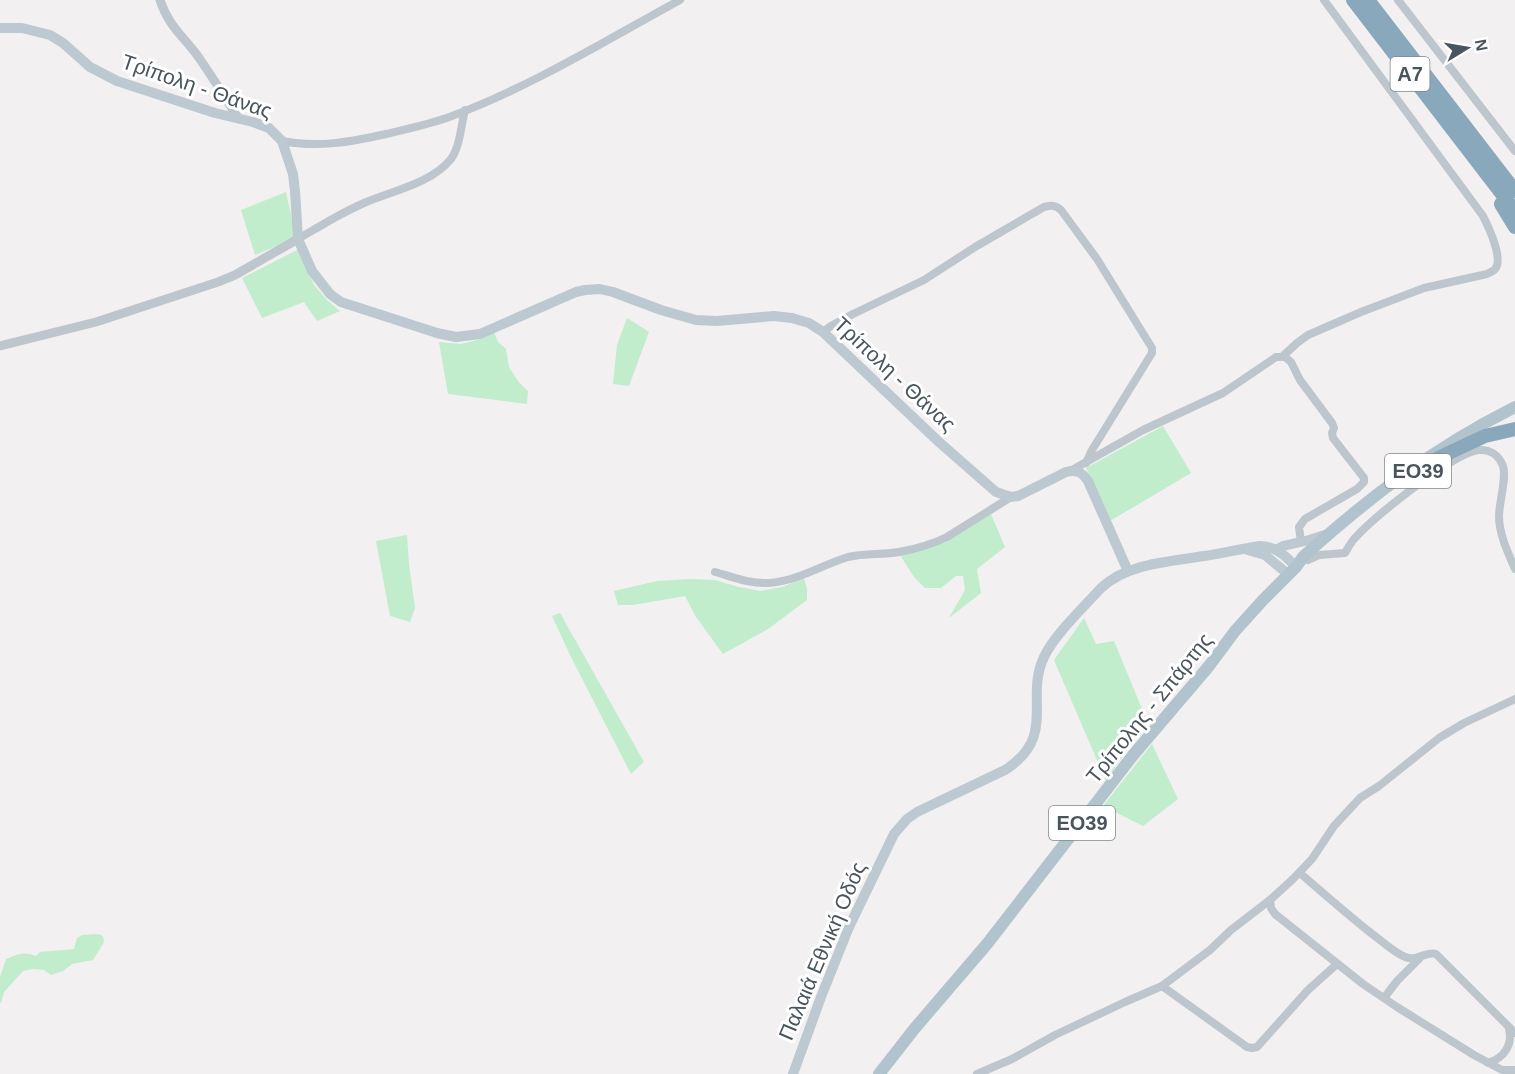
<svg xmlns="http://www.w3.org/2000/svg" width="1515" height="1074" viewBox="0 0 1515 1074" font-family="Arial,sans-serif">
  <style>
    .green { fill: #c1edcd }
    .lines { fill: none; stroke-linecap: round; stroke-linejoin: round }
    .minor { stroke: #bcc6cc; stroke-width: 8 }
    .tertiary { stroke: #bcc6cc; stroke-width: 9 }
    .secondary { stroke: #bdc9d1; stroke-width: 10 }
    .primary { stroke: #b1c3cd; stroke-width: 12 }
    .motorway { stroke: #8aa8bc; stroke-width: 14 }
    .labels { text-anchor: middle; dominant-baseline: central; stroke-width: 6; stroke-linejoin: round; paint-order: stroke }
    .shield { fill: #fff; stroke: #80888d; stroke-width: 1.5 }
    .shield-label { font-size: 20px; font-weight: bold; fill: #49555c }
    .street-label { font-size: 21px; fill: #49555c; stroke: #fff }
  </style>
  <rect width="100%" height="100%" fill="#f2f0f0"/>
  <g class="green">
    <polygon points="286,192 296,238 255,255 241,210"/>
    <polygon points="299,249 314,285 327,300 340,311 317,321 304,302 262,318 242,278"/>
    <polygon points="627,318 649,332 629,386 613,384 617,345"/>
    <polygon points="494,332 498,342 506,349 509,367 518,381 528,391 527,404 448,394 439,342 461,344 477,340"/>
    <polygon points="1163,426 1191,473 1110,521 1086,468"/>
    <polygon points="991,514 1005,547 977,569 981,593 949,618 965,590 963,576 956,576 941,588 925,588 914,577 900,555 944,543"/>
    <polygon points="407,535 409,564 415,608 410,622 390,616 376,541"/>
    <polygon points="804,578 807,589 807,600 768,629 723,654 696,617 685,596 633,605 618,605 614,591 657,581 690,579 715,580 739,587 761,591 782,587"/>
    <polygon points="560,613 644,762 631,774 571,657 552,616"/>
    <polygon points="1084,618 1096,644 1114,641 1147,721 1106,781 1054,660"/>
    <polygon points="1152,744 1178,799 1143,826 1103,806"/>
    <path d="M 98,934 L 103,936 L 104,942 L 93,960 L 72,964 L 63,971 L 51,975 L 44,970 L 33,969 L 23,971 L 4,992 L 1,1003 L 0,1003 L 0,977 L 6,959 C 19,954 23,951 36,956 L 40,952 L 74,949 L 77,938 L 82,935 Z"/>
  </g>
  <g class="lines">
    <g class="minor">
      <polyline points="1398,0 1515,151"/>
      <path d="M 282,141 C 317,148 351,142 386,134 C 407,129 431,124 452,116 C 532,86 605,41 680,0"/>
      <path d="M 298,239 C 320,226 341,213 364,203 C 391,191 431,184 451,159 C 460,147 461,125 465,110"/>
      <path d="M 823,332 L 831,326 L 853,314 L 924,280 L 975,247 L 1044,207 C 1052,205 1055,205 1061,210 L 1097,259 L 1152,348 L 1152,353 L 1092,450 L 1086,463"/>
      <path d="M 1283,356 L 1297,343 L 1308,335 L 1361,312 L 1424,288 L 1487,274 C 1490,272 1494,271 1495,269 C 1504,259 1488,226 1483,216 L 1324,0"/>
      <polyline points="1072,470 1143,430 1223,393 1276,357 1285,357 1291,362 1300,380 1332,423 1334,428 1332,433 1333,438 1364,478 1364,482 1357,489 1305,519 1299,527 1301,542"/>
      <path d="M 1308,560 L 1319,555 L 1345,553 C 1348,548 1351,542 1355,538 C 1374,517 1452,454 1478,450 C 1490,449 1499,455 1503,466 C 1507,477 1499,503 1499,516 C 1499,534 1508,553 1515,569"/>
      <path d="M 715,572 C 733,577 750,584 769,583 C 797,581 822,565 848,557 C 865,553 882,555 899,552 C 915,549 933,544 947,537 L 1011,497"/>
      <path d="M 1300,873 C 1323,893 1347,914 1371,933 C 1382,941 1393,952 1405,957 C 1417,962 1425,951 1436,954 L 1515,1033"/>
      <polyline points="1270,900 1271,908 1275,914 1363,984 1397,1007 1474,1055 1502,1070 1515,1070"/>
      <polyline points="1162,986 1247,1047 1252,1048 1257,1047 1308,990 1337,964"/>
      <polyline points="1384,998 1397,981 1419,959"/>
      <path d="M 1488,1063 C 1504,1058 1513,1045 1509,1029"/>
      <polyline points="977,1074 1012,1059 1055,1035 1125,1002 1162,986 1210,950 1231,930 1270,900 1293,879 1312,859 1334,826 1360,798 1379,786 1439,738 1464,723 1515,699"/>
    </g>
    <g class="tertiary">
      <path d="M 160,0 C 168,25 182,35 197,55 C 212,76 225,98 239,119"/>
      <polyline points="0,346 96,322 218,282 235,275 298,239"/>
    </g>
    <g class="secondary">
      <path d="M 0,28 L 22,28 L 50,35 L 63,43 L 90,67 L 117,81 L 215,113 L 253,122 L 269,128 L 282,141 L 293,174 L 295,191 L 298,239 L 312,271 L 330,294 L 341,302 L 437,333 L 456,337 L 480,334 L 576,292 L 585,290 L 600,289 L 613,292 L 661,310 L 696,320 L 717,321 L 774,316 L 792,318 L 809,323 L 823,332 L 939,442 L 996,492 L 1011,497 L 1018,496 L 1066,472 C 1076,469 1082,472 1088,481 L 1128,571"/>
      <polyline points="1248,550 1265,555 1289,575"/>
      <polyline points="1276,550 1283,546 1309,540 1328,534"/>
      <path d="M 793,1074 L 821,997 L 849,927 L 894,834 L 907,819 L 917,812 L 1005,770 C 1058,736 1024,699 1044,657 C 1055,634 1084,607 1101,588 C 1128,563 1169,562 1204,556 C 1222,553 1241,549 1260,546 C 1275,546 1286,556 1296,567"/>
    </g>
    <path class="primary" d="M 879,1074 L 915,1028 L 987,944 L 1134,754 L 1209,666 L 1235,631 L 1263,600 L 1296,567 L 1303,557 C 1369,497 1435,447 1515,407"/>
    <g class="motorway">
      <polyline points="1353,0 1515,211"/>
      <polyline points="1368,0 1515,191"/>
      <polyline points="1501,204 1515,227"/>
      <polyline points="1438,458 1485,436 1515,429"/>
    </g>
  </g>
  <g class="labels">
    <g class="shield">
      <rect x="1390.5" y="57" width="39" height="34" rx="4.5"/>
      <rect x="1385" y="454" width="66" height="34" rx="4.5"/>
      <rect x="1049" y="806" width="66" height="34" rx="4.5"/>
    </g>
    <g class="shield-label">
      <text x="1410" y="74">Α7</text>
      <text x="1418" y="471">ΕΟ39</text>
      <text x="1082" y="823">ΕΟ39</text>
    </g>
    <g class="street-label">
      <text transform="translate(197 86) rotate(19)">Τρίπολη - Θάνας</text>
      <text transform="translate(895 374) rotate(43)">Τρίπολη - Θάνας</text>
      <text transform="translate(1149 708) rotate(-51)">Τρίπολης - Σπάρτης</text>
      <text transform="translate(822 951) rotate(-67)">Παλαιά Εθνική Οδός</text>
    </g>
  </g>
  <g transform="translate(1467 48) rotate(79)" stroke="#ffffff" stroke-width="4.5" paint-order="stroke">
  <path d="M0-4.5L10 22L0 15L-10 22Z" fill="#49555c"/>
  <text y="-9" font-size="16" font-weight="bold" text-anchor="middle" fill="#49555c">N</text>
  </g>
</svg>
